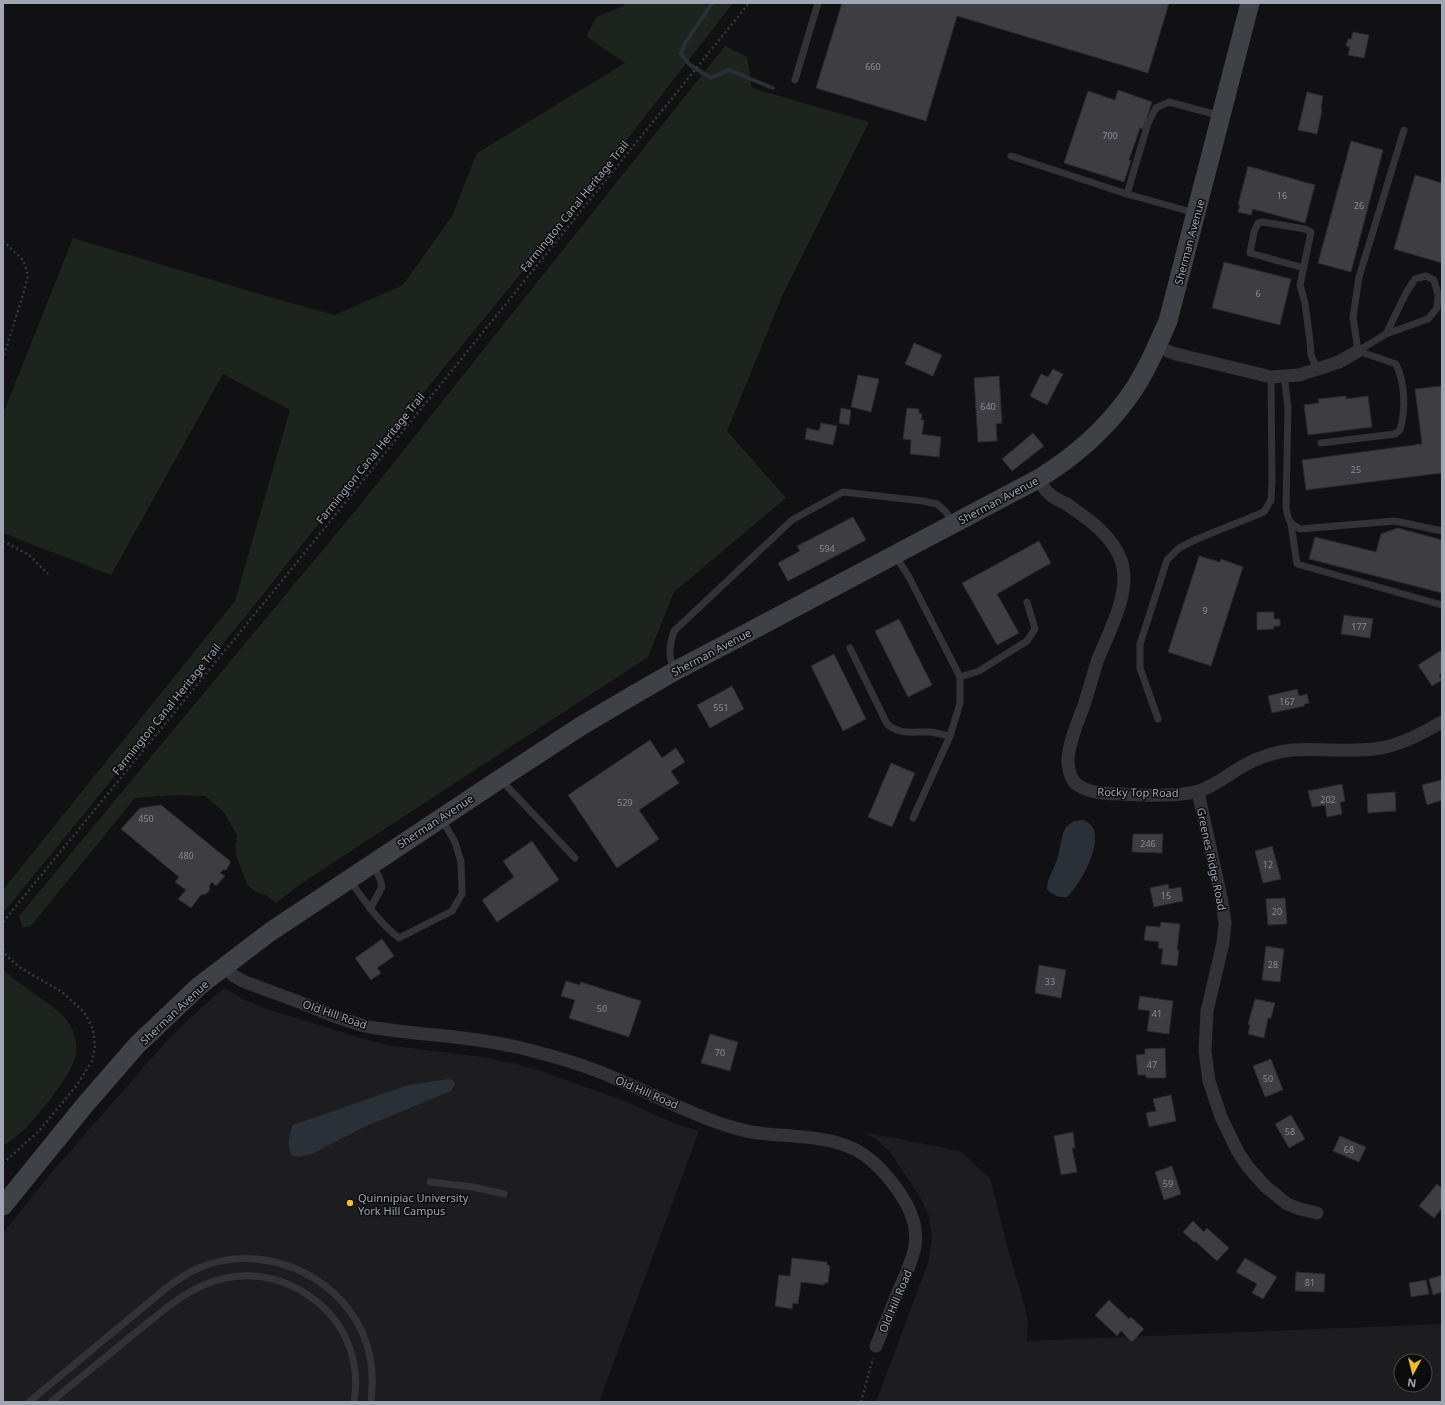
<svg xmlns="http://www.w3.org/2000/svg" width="1445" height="1405" viewBox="0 0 1445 1405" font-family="'Noto Sans',sans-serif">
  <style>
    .built { fill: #1d1d1f; fill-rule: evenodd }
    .green { fill: #1d241e }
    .water { fill: #293037 }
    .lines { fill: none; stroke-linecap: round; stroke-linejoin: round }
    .stream { stroke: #293037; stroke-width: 4 }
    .building { fill: #3d3d42; stroke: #2b2b2e }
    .path { stroke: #38393e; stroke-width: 2.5; stroke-dasharray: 2 3; stroke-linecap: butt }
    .service { stroke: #323237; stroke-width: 7 }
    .minor { stroke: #323237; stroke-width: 13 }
    .secondary { stroke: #404147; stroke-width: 19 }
    .poi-dot { fill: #ecbe2e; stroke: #0c0c0d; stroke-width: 1.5 }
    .labels { text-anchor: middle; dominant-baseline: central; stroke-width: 3; stroke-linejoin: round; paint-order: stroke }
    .number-label { font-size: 9px; fill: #898c96 }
    .street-label { font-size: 11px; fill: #a2a6b2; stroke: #0c0c0d }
    .poi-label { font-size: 11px; fill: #a2a6b2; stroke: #0c0c0d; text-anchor: start }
  </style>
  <rect width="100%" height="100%" fill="#111012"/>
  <g class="built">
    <polygon points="224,988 243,999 263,1008 371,1041 394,1046 482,1057 516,1064 541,1071 622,1100 676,1124 699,1131 599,1402 3,1402 3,1233 51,1173 164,1044 190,1018"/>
    <path d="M 863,1132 L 960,1151 L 990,1178 L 1009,1253 L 1025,1307 L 1028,1324 L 1027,1341 L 1442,1324 L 1442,1402 L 876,1402 L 928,1263 L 932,1239 L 929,1216 L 920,1197 L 889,1151 L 877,1140 ZM 1401,1361 L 1425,1361 L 1425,1385 L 1401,1385 Z"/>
  </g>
  <g class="green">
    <polygon points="625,3 733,3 571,212 367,462 249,612 3,913 3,890 235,601 290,410 223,374 111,575 3,533 3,414 73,238 266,296 335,315 403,285 452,216 477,153 625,63 586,36 597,17 623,6"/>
    <polygon points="725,46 747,57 752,88 869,122 783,294 727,431 786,498 674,592 648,657 302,883 276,903 267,896 256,892 251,888 247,884 236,855 235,845 237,840 237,835 223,811 205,796 176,795 135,798 30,927 22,927 19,916 360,505"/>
    <path d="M 3,970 C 10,976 17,982 25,987 C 38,997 55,1006 66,1019 C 73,1028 78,1042 76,1054 C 73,1074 41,1111 27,1127 C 20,1134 11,1140 3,1146 Z"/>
  </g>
  <g class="water">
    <path d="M 1084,820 C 1087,822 1092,825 1093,828 C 1102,846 1080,885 1067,897 L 1059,897 L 1051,893 L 1047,889 L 1048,881 L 1057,860 L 1063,833 L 1066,827 L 1074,821 Z"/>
    <path d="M 449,1079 L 453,1080 L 455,1084 L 451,1091 L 364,1127 L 312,1154 L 299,1157 L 291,1155 C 288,1144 288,1136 293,1125 L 408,1085 Z"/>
  </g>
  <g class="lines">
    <polyline class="stream" points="712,3 685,43 681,54 690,65 711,78 729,70 773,88"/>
  </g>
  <g class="building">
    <polygon points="842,3 1169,3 1148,73 957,16 926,121 816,88"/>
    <polygon points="1353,32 1369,35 1364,58 1348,55 1350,47 1346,46 1348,39 1351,39"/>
    <polygon points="1118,90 1152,102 1143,129 1140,128 1129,160 1131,161 1124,182 1064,163 1088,91 1115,100"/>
    <polygon points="1307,92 1323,96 1321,108 1322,110 1317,134 1298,130"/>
    <polygon points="1351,141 1383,150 1351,272 1318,263"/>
    <polygon points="1248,166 1315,185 1305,223 1253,209 1251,215 1238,212 1240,205 1238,205"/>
    <polygon points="1415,175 1442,183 1442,263 1394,249"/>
    <polygon points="1224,262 1291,279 1280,325 1212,308"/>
    <polygon points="914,343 942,355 933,376 905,364"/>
    <polygon points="1053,369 1063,374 1047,405 1030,396 1041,374 1048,377"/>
    <polygon points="858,375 879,379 871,412 851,407"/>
    <polygon points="999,376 1002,423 996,424 997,441 978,442 974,378"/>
    <polygon points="1441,386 1442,395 1442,473 1306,490 1302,460 1422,444 1415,389"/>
    <polygon points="1346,396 1346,399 1368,396 1372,427 1308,435 1304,405 1319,403 1318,399"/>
    <polygon points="841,408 851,410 849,425 839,423"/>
    <polygon points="907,408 919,409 919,413 922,414 921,420 924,420 922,434 941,437 939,457 910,454 911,440 903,439"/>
    <polygon points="821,423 837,426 833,445 805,439 807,428 819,431"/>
    <polygon points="1033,433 1044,446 1012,471 1002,459"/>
    <polygon points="853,517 866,540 788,581 778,563 800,551 797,546"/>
    <polygon points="1398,528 1442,540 1442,593 1309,559 1315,537 1376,552 1381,534"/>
    <polygon points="1039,541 1051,563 997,594 1019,633 997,645 962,583"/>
    <polygon points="1199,556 1220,562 1221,559 1243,567 1211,666 1168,652"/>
    <polygon points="1257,612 1274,612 1274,619 1280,619 1280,626 1274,626 1274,629 1257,630"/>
    <polygon points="1344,615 1373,619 1370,638 1341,634"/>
    <polygon points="899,619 932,685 908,697 875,631"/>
    <polygon points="1440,651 1442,652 1442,673 1439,675 1442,680 1432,686 1418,665"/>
    <polygon points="834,654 866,719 843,731 811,666"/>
    <polygon points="732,686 744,709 710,728 697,705"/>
    <polygon points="1297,689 1299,696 1307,694 1309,703 1304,704 1304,706 1272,713 1268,696"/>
    <polygon points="650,740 662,758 676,748 685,762 671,771 679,783 639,810 659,839 617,868 568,795"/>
    <polygon points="891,763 915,773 892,827 868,817"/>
    <polygon points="1441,780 1442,800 1427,805 1422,785"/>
    <polygon points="1342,784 1345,801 1340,802 1342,814 1327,817 1325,805 1312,807 1308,791"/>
    <polygon points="1395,792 1396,811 1368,813 1367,794"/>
    <polygon points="161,805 230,861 230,864 226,870 223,870 220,873 225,876 216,886 212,882 209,886 210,890 206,894 201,895 191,908 178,899 186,890 175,882 179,877 121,829 140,808"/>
    <polygon points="1133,834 1163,834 1162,853 1132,852"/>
    <polygon points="532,841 559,880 497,922 482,900 514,877 503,861"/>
    <polygon points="1272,846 1281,879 1263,883 1255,851"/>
    <polygon points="1168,884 1169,889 1181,887 1183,901 1154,907 1150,888"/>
    <polygon points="1285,898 1287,924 1268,925 1266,899"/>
    <polygon points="1161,922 1180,924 1177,950 1179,950 1177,966 1161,964 1163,949 1158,948 1159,942 1144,940 1146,926 1160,927"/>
    <polygon points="382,939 394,956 377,968 381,973 371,980 355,958"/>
    <polygon points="1266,946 1284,949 1280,982 1262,980"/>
    <polygon points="1039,965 1066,970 1061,998 1035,993"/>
    <polygon points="566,981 580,985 581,982 641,1001 629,1037 569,1018 575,1000 561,996"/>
    <polygon points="1140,996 1173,1001 1169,1034 1147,1031 1150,1011 1138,1009"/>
    <polygon points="1255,999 1275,1003 1271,1018 1268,1018 1264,1038 1248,1034 1250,1025 1248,1024"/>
    <polygon points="710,1034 738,1042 730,1071 701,1063"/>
    <polygon points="1165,1048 1166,1078 1146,1078 1146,1075 1138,1075 1136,1055 1145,1054 1145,1049"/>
    <polygon points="1271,1059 1283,1090 1265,1097 1253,1066"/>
    <polygon points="1171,1095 1176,1121 1149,1127 1146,1113 1156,1111 1153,1099"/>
    <polygon points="1291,1115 1305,1139 1289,1148 1275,1124"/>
    <polygon points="1073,1132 1075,1148 1072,1148 1077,1172 1061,1175 1054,1136"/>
    <polygon points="1340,1136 1366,1147 1359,1162 1333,1151"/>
    <polygon points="1172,1166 1181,1194 1164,1200 1155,1172"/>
    <polygon points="1437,1184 1442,1188 1442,1208 1434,1218 1419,1206"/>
    <polygon points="1193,1221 1204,1232 1207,1228 1229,1248 1217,1261 1195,1241 1194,1242 1183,1232"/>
    <polygon points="792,1258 827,1262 827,1265 830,1266 828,1283 824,1283 824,1285 801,1282 798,1304 793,1303 792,1309 775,1306 779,1275 790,1276"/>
    <polygon points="1245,1258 1277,1277 1263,1299 1252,1293 1257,1284 1236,1272"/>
    <polygon points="1296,1272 1325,1274 1324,1292 1295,1291"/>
    <polygon points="1442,1275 1442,1292 1433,1295 1429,1279"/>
    <polygon points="1426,1280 1429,1294 1411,1297 1409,1283"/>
    <polygon points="1109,1300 1129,1319 1131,1317 1144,1329 1132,1342 1121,1331 1117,1336 1095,1315"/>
  </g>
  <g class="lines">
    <g class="path">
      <polyline points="3,241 23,260 28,275 23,295 3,358"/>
      <polyline points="3,541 29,555 48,574"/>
      <polyline points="3,922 281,582 749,3"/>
      <polyline points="3,949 6,955 19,967 62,992 84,1012 93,1029 95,1046 92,1061 77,1085 39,1131 3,1163"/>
      <polyline points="861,1402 873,1358"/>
    </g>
    <g class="service">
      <polyline points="795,80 818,3"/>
      <polyline points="1011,156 1127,194"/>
      <polyline points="1195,213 1127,194 1148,123 1156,108 1169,102 1221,116"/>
      <polyline points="1304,268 1250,253 1254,232 1258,223 1263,222 1305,229 1311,232 1300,285 1305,303 1310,341 1311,355 1317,369"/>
      <polyline points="1358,351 1353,317 1359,277 1404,130"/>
      <polyline points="1358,351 1386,334 1428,319 1437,308 1438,295 1434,280 1426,276 1415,279 1406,293 1386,334"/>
      <path d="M 1284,376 L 1288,407 L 1286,507 C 1288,520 1289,523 1300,529 L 1395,521 L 1442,531"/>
      <path d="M 1321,443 L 1395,434 L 1400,430 C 1406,409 1405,383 1396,364 L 1358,351"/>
      <polyline points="1291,524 1297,564 1442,605"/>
      <polyline points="895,555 909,577 960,677 960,703 950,736 913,818"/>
      <path d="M 850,648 L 887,724 C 901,736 914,731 931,732 C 937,733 944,735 950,736"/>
      <path d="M 674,670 C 668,654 669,648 674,631 L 792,520 L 843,492 L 923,501 L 937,504 L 945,511 L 954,523"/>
      <polyline points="960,677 979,671 1027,641 1035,629 1027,602"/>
      <polyline points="1158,719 1140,668 1140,644 1167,560 1179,548 1197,539 1264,512 1271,500 1272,481 1271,377"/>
      <polyline points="500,779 575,858"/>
      <path d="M 350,881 C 365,901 379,923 399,938 L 452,911 L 462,894 L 461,862 L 455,842 L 441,818"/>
      <polyline points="370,909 382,887 380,879 373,865"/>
      <polyline points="430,1182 473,1187 504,1194"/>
      <path d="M 29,1402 L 165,1289 C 176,1281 186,1273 199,1268 C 264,1240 346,1277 367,1345 C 373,1363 373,1383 371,1402"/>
      <path d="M 51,1402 C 77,1380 104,1359 130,1337 C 152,1320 179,1295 204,1285 C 246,1267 288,1276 322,1306 C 349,1330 360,1367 354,1402"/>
    </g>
    <g class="minor">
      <polyline points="1157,347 1176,354 1271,377 1299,375 1339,362 1358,351"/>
      <path d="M 1038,479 C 1042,485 1046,492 1052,496 C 1056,499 1061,501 1065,503 C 1086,517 1112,535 1121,560 C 1132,591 1109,632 1098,659 C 1093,674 1089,690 1084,705 C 1078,722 1069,741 1068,759 C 1068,765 1069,774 1073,780 C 1081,793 1107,794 1121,794 C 1143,795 1178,797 1199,791 C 1221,784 1238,765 1260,758 C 1270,754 1282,751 1292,750 C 1322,748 1352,753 1381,748 C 1403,744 1423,733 1442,722"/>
      <polyline points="1198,792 1222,902 1225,923 1223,943 1207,1011 1205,1051 1209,1081 1221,1117 1238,1152 1248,1167 1265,1186 1287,1204 1300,1209 1317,1213"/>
      <path d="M 224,967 L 234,976 L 243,981 C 266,990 289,998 312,1007 C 331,1015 350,1023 370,1027 C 423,1036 477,1036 529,1050 C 553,1056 577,1063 600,1072 C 643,1089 684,1112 728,1126 C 738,1129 748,1132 758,1133 C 790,1137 826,1135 856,1150 C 877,1161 897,1186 908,1207 C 924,1239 912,1260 899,1290 C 891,1308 884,1327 876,1346"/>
    </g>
    <path class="secondary" d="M 3,1206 L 84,1106 L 137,1045 L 199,986 L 270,932 L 500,779 L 581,726 L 630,697 L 675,671 L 1038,479 C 1074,457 1106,429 1130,395 C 1146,372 1157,346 1168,321 L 1250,3"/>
  </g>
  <circle class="poi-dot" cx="350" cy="1203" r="4"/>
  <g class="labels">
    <g class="number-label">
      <text x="873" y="66">660</text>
      <text x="1110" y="135">700</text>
      <text x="1282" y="195">16</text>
      <text x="1359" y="205">26</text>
      <text x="1258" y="293">6</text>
      <text x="988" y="406">640</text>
      <text x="1356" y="469">25</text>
      <text x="827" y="548">594</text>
      <text x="1205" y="610">9</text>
      <text x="1359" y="626">177</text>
      <text x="1287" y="701">167</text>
      <text x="721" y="707">551</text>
      <text x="1328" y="799">202</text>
      <text x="625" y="802">529</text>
      <text x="146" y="818">450</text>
      <text x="1148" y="843">246</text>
      <text x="186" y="855">480</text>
      <text x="1268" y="864">12</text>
      <text x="1166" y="895">15</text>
      <text x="1277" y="911">20</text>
      <text x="1273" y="964">28</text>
      <text x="1050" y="981">33</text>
      <text x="602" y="1008">50</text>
      <text x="1157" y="1013">41</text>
      <text x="720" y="1052">70</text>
      <text x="1152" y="1064">47</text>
      <text x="1268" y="1078">50</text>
      <text x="1290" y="1131">58</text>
      <text x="1349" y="1149">68</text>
      <text x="1168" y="1183">59</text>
      <text x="1310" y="1282">81</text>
    </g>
    <g class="street-label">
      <text transform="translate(574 206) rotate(-51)">Farmington Canal Heritage Trail</text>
      <text transform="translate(1189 242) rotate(-75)">Sherman Avenue</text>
      <text transform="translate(370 458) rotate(-51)">Farmington Canal Heritage Trail</text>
      <text transform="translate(998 500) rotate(-28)">Sherman Avenue</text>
      <text transform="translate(711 652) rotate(-28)">Sherman Avenue</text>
      <text transform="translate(166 709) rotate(-51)">Farmington Canal Heritage Trail</text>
      <text transform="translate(1138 792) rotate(1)">Rocky Top Road</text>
      <text transform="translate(435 821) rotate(-33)">Sherman Avenue</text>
      <text transform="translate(1212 859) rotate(78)">Greenes Ridge Road</text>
      <text transform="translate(174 1012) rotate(-43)">Sherman Avenue</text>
      <text transform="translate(335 1014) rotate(19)">Old Hill Road</text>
      <text transform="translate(647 1092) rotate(23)">Old Hill Road</text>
      <text transform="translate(895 1301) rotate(-67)">Old Hill Road</text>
    </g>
    <g class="poi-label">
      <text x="358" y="1197">Quinnipiac University<tspan x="358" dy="13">York Hill Campus</tspan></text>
    </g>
  </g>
  <rect width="1445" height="1405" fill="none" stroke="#a2a6b2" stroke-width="8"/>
  <g transform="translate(1413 1373) rotate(187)"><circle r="19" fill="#0c0c0d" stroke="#484a4f"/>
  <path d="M0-3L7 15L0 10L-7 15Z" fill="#ecbe2e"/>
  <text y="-6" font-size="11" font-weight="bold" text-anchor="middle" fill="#a2a6b2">N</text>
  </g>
</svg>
